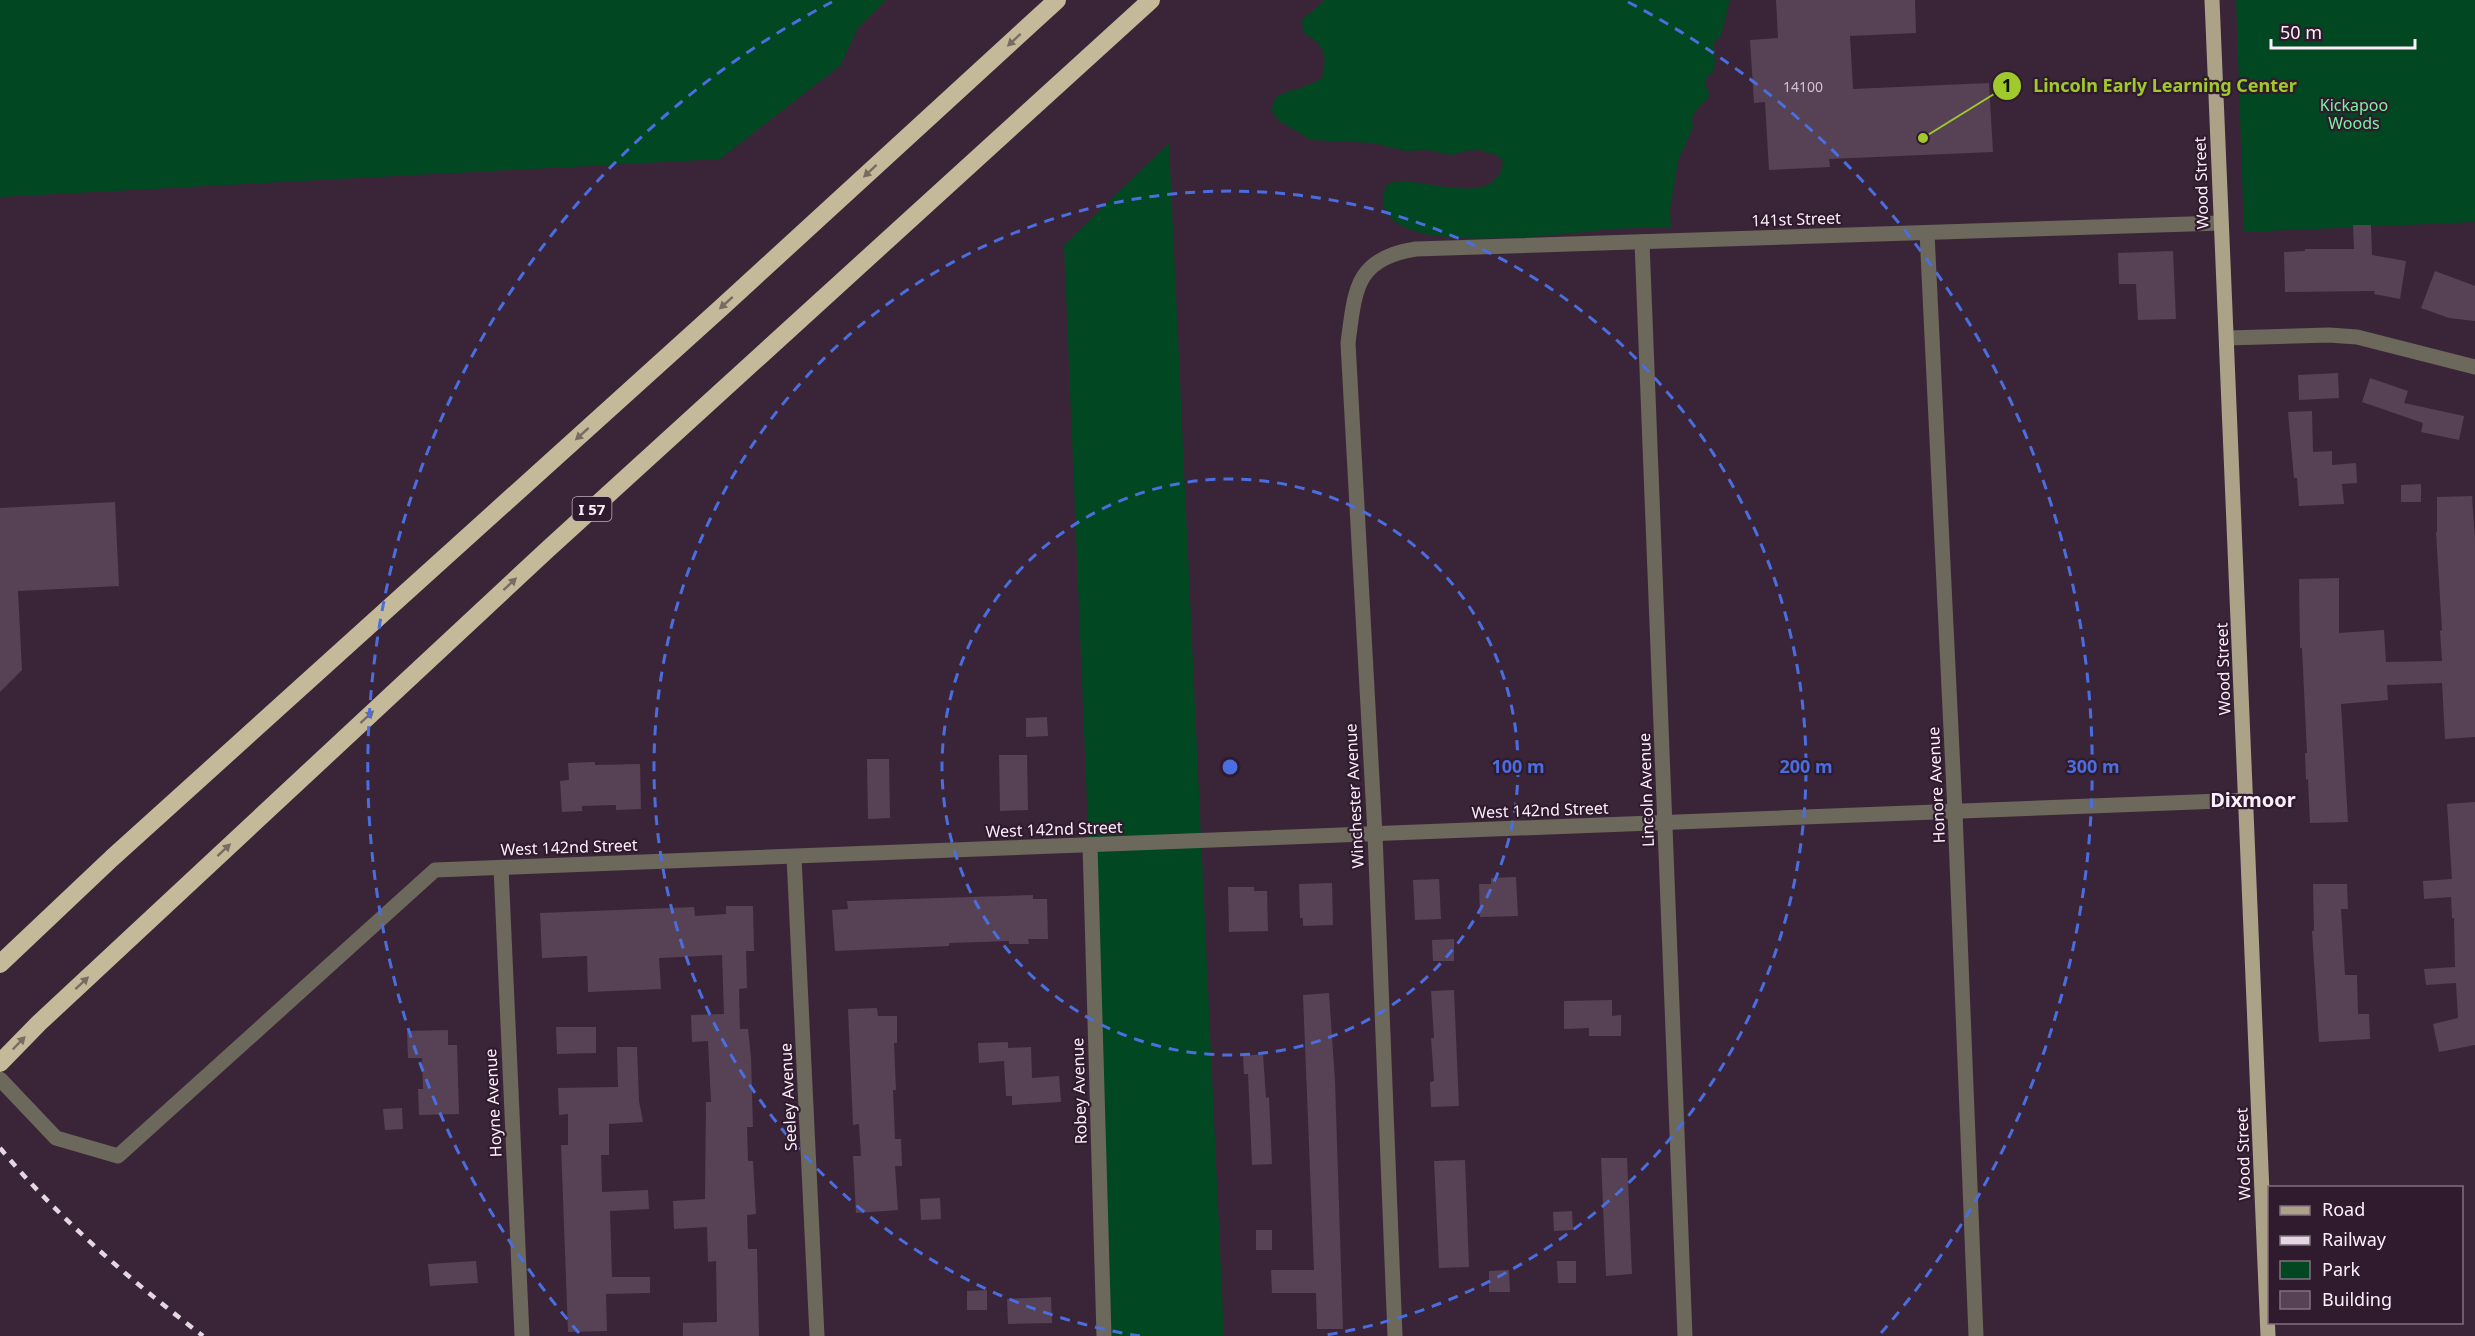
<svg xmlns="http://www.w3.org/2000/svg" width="2475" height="1336" viewBox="0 0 2475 1336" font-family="'Noto Sans',sans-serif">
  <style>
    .green { fill: #014722 }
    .building { fill: #574155 }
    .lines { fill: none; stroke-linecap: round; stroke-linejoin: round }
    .minor { stroke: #6c685b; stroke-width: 15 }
    .major { stroke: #aba288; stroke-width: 15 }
    .highway { stroke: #c4b999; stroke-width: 18 }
    .rail { stroke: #e5d6e3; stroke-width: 4.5; stroke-dasharray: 8 8; stroke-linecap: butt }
    .oneway { fill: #7a6a64 }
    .ring { fill: none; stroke: #4a6edf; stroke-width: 3; stroke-dasharray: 10 8 }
    .labels { text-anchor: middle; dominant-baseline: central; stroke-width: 4.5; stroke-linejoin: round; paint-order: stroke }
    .number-label { font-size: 14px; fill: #d3c3d1 }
    .shield { fill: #301b2e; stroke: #bfafbd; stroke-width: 1.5 }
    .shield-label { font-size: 15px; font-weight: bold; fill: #fceefa }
    .park-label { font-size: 16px; fill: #7bf2a2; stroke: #301b2e }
    .street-label { font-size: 16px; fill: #fceefa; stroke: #301b2e }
    .quarter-label { font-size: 20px; font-weight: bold; fill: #fceefa; stroke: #301b2e }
    .centre { fill: #4a6edf; stroke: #301b2e; stroke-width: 3 }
    .ring-label { font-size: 18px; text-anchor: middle; font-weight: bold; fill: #4a6edf; stroke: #301b2e; stroke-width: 4.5; stroke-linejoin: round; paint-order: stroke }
    .leader { fill: none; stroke: #a0c92c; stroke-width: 2 }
    .callout-dot { fill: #a0c92c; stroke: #301b2e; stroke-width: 2 }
    .mark-label { font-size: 18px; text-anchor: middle; font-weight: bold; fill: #111 }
    .callout-label { font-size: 18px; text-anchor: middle; font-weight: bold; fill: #a0c92c; stroke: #301b2e; stroke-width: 4.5; stroke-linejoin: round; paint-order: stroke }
  </style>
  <rect width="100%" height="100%" fill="#3a2538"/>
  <g class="green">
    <polygon points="0,0 886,0 857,29 841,65 720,159 0,197"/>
    <path d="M 1325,0 L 1730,0 L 1721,36 L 1714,42 L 1715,64 L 1713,73 L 1707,76 L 1705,85 L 1710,95 L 1695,112 L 1692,119 L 1693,127 L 1678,161 L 1670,210 L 1671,227 C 1651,228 1631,228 1612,229 C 1575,232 1353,266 1387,184 C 1419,172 1494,213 1503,163 L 1499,156 L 1479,150 L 1464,151 L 1453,155 L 1426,150 L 1406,151 L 1373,143 L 1311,140 L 1278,120 L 1271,110 L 1276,97 C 1291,89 1307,88 1322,78 C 1328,54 1324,45 1303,32 L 1302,20 Z"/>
    <polygon points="2236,0 2475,0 2475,222 2244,232"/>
    <polygon points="1169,143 1224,1336 1109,1336 1064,245"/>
  </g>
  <g class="building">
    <polygon points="1776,0 1915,0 1916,33 1850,36 1853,89 1989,83 1993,152 1829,159 1830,167 1769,170 1765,102 1754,103 1750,40 1778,38"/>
    <polygon points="2353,225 2371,225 2372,255 2406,261 2400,299 2374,294 2375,291 2285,292 2284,252 2305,251 2305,249 2354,249"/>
    <polygon points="2173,251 2176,319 2138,320 2136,284 2119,284 2118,253"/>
    <polygon points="2435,271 2475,286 2475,321 2449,318 2421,308"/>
    <polygon points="2338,373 2339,398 2299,400 2298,375"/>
    <polygon points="2370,378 2408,391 2404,403 2464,416 2459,440 2421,432 2423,423 2362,402"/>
    <polygon points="2312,411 2313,452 2332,451 2332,465 2356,463 2357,483 2342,484 2344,504 2299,506 2297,478 2294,478 2288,412"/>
    <polygon points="2421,484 2421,502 2401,502 2401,485"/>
    <polygon points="2472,496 2475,539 2475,737 2445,739 2442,683 2387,685 2388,700 2341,704 2348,822 2310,823 2308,779 2306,780 2305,753 2307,753 2302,648 2300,648 2299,579 2339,578 2339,633 2384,630 2386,662 2442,661 2440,631 2442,630 2436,532 2437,532 2437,497"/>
    <polygon points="115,502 119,586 18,591 22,670 0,692 0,508"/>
    <polygon points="1047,717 1048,736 1026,737 1026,718"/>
    <polygon points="999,755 1027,755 1028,810 1000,811"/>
    <polygon points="867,759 889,759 890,818 868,819"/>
    <polygon points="595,762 595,765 640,764 641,809 616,810 616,805 582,806 582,811 562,812 560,781 569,780 568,763"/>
    <polygon points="2475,802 2475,1045 2439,1052 2433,1024 2458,1018 2456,983 2426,985 2424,969 2455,967 2454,918 2452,918 2451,897 2424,899 2423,881 2452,879 2447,804"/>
    <polygon points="1516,877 1518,916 1480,917 1479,884 1491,884 1491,878"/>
    <polygon points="1439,879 1441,919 1415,920 1413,880"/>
    <polygon points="1332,883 1333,925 1303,926 1303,918 1300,918 1299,884"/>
    <polygon points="2313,884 2347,884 2348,909 2341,909 2345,975 2357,975 2358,1014 2369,1014 2370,1039 2319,1042 2312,931 2314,931"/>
    <polygon points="1228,887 1254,887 1254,891 1267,891 1268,931 1229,932"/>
    <polygon points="1033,895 1033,899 1047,899 1048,939 1028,939 1029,944 1009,944 1009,941 949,943 949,946 835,951 832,910 848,909 847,901"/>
    <polygon points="726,906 753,906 754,951 746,951 747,988 739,989 740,1029 748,1029 751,1057 753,1127 747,1127 748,1161 753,1161 756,1214 747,1215 748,1249 757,1249 759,1336 683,1336 683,1323 717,1322 716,1261 708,1262 707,1227 674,1229 673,1201 705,1199 706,1102 711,1102 708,1041 692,1042 691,1015 724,1014 722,955 659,958 661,989 588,992 587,956 542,958 540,913 694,907 695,916 726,914"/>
    <polygon points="1454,939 1454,961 1433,961 1432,940"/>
    <polygon points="1454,990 1459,1106 1431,1107 1430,1082 1434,1081 1431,1038 1434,1038 1431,991"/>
    <polygon points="1329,993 1335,1081 1343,1329 1317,1329 1316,1293 1272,1293 1271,1270 1314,1270 1303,995"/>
    <polygon points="1612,1000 1612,1016 1621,1015 1621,1036 1589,1036 1589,1028 1564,1029 1564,1001"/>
    <polygon points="877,1008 878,1016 897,1016 897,1043 894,1043 896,1090 893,1090 895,1139 901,1139 902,1166 895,1166 898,1210 856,1213 853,1156 861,1156 859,1124 853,1125 848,1009"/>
    <polygon points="556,1027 596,1027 596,1053 557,1054"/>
    <polygon points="448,1030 448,1045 457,1045 459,1114 419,1115 418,1089 423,1089 422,1058 408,1058 407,1031"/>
    <polygon points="1008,1042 1008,1048 1031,1047 1032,1078 1059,1076 1061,1102 1012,1105 1012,1096 1006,1096 1004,1061 979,1063 978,1043"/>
    <polygon points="617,1047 637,1047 639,1101 643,1122 609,1124 609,1155 601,1155 602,1192 648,1190 649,1209 610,1211 612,1277 650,1277 650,1293 606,1294 607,1331 568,1332 561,1145 568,1145 568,1114 559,1115 558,1088 618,1087"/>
    <polygon points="1263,1054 1266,1098 1269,1097 1272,1164 1252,1165 1248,1074 1244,1074 1243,1056"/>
    <polygon points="402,1108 403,1129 385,1130 383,1109"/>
    <polygon points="1601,1158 1627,1158 1632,1274 1606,1276"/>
    <polygon points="1465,1160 1469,1267 1439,1268 1434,1161"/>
    <polygon points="940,1198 941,1219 921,1220 920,1199"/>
    <polygon points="1572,1211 1573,1230 1554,1231 1553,1212"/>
    <rect x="1256" y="1230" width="16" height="20"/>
    <polygon points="476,1261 478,1283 430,1286 428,1264"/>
    <polygon points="1557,1261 1576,1261 1576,1283 1558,1283"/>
    <polygon points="1509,1270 1510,1292 1489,1292 1489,1271"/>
    <polygon points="987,1290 987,1310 967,1310 967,1291"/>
    <polygon points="1051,1297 1052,1323 1008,1324 1007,1299"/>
  </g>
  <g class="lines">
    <g class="minor">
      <polyline points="1927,233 1955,812 1976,1336"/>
      <polyline points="1642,242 1685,1336"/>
      <polyline points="2227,338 2329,335 2357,337 2475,367"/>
      <polyline points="1090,845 1104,1336"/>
      <polyline points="794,857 817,1336"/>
      <polyline points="501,868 522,1336"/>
      <polyline points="0,1079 56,1138 118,1156 435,870 2247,800"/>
      <path d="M 1395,1336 L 1375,834 L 1348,343 C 1355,290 1355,258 1416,249 L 2221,223"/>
    </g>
    <polyline class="major" points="2212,0 2268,1336"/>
    <g class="highway">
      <polyline points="0,964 112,858 722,307 1057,0"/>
      <polyline points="0,1063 39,1023 547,550 1151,0"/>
    </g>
    <path class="rail" d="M 0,1148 C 59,1219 130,1280 203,1336"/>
  </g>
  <defs><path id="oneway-solid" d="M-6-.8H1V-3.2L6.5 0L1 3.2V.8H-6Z" transform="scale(1.5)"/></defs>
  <g class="oneway">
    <use href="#oneway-solid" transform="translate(1014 40) rotate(137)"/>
    <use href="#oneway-solid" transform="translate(870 171) rotate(137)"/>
    <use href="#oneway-solid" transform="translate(726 303) rotate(138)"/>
    <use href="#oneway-solid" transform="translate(582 434) rotate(138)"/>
    <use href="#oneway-solid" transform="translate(510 584) rotate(-43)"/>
    <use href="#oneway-solid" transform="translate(367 717) rotate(-43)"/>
    <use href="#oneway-solid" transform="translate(224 850) rotate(-43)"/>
    <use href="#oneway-solid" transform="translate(82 983) rotate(-43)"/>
    <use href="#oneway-solid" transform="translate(19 1043) rotate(-46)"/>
  </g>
  <g class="ring">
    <circle cx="1230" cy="767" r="288"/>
    <path d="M1140 1336A576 576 0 1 1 1320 1336"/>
    <path d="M579 1333A863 863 0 0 1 832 2M1628 2A863 863 0 0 1 1881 1333"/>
  </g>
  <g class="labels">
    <g class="number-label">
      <text x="1803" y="86">14100</text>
    </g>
    <rect class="shield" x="572.5" y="497" width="39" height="24" rx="4.5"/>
    <g class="shield-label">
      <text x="592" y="509">I 57</text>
    </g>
    <g class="park-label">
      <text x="2354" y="105">Kickapoo<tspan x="2354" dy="18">Woods</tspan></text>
    </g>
    <g class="street-label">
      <text transform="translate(2201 183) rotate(-92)">Wood Street</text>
      <text transform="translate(1796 219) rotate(-2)">141st Street</text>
      <text transform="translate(2223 669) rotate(-92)">Wood Street</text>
      <text transform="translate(1936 785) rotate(-93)">Honore Avenue</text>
      <text transform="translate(1646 790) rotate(-92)">Lincoln Avenue</text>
      <text transform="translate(1354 796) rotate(-93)">Winchester Avenue</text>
      <text transform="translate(1540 810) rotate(-2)">West 142nd Street</text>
      <text transform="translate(1054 829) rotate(-2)">West 142nd Street</text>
      <text transform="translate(569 847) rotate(-2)">West 142nd Street</text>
      <text transform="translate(1079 1091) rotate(-92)">Robey Avenue</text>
      <text transform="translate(788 1097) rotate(-93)">Seeley Avenue</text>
      <text transform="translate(493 1103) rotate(-93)">Hoyne Avenue</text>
      <text transform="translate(2243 1154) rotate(-92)">Wood Street</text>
    </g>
    <g class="quarter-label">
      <text x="2253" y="799">Dixmoor</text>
    </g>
  </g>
  <circle cx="1230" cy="767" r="9" class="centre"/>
  <g class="ring-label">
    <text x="1518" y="773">100 m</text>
    <text x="1806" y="773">200 m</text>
    <text x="2093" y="773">300 m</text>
  </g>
  <path class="leader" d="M1923 138L2007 86"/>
  <g class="callout-dot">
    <circle cx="1923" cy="138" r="6"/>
    <circle cx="2007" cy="86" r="15"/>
  </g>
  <g class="mark-label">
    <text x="2007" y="92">1</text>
  </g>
  <g class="callout-label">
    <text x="2165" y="92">Lincoln Early Learning Center</text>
  </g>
  <rect x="2268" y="1186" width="195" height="138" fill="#301b2e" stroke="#826f80" stroke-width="1.5"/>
  <rect x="2280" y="1206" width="30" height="9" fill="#aba288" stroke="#826f80" stroke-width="1.5"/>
  <text x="2322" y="1216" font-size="18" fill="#fceefa">Road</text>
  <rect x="2280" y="1236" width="30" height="9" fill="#e5d6e3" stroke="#826f80" stroke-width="1.5"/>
  <text x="2322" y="1246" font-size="18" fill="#fceefa">Railway</text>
  <rect x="2280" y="1261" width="30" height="18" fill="#014722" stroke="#826f80" stroke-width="1.5"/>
  <text x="2322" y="1276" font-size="18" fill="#fceefa">Park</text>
  <rect x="2280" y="1291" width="30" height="18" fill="#574155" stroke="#826f80" stroke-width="1.5"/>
  <text x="2322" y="1306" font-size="18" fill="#fceefa">Building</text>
  <path d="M2271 39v9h144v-9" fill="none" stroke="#fceefa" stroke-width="3"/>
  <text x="2280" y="39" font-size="18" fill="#fceefa" stroke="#301b2e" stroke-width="4.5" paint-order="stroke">50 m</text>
</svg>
